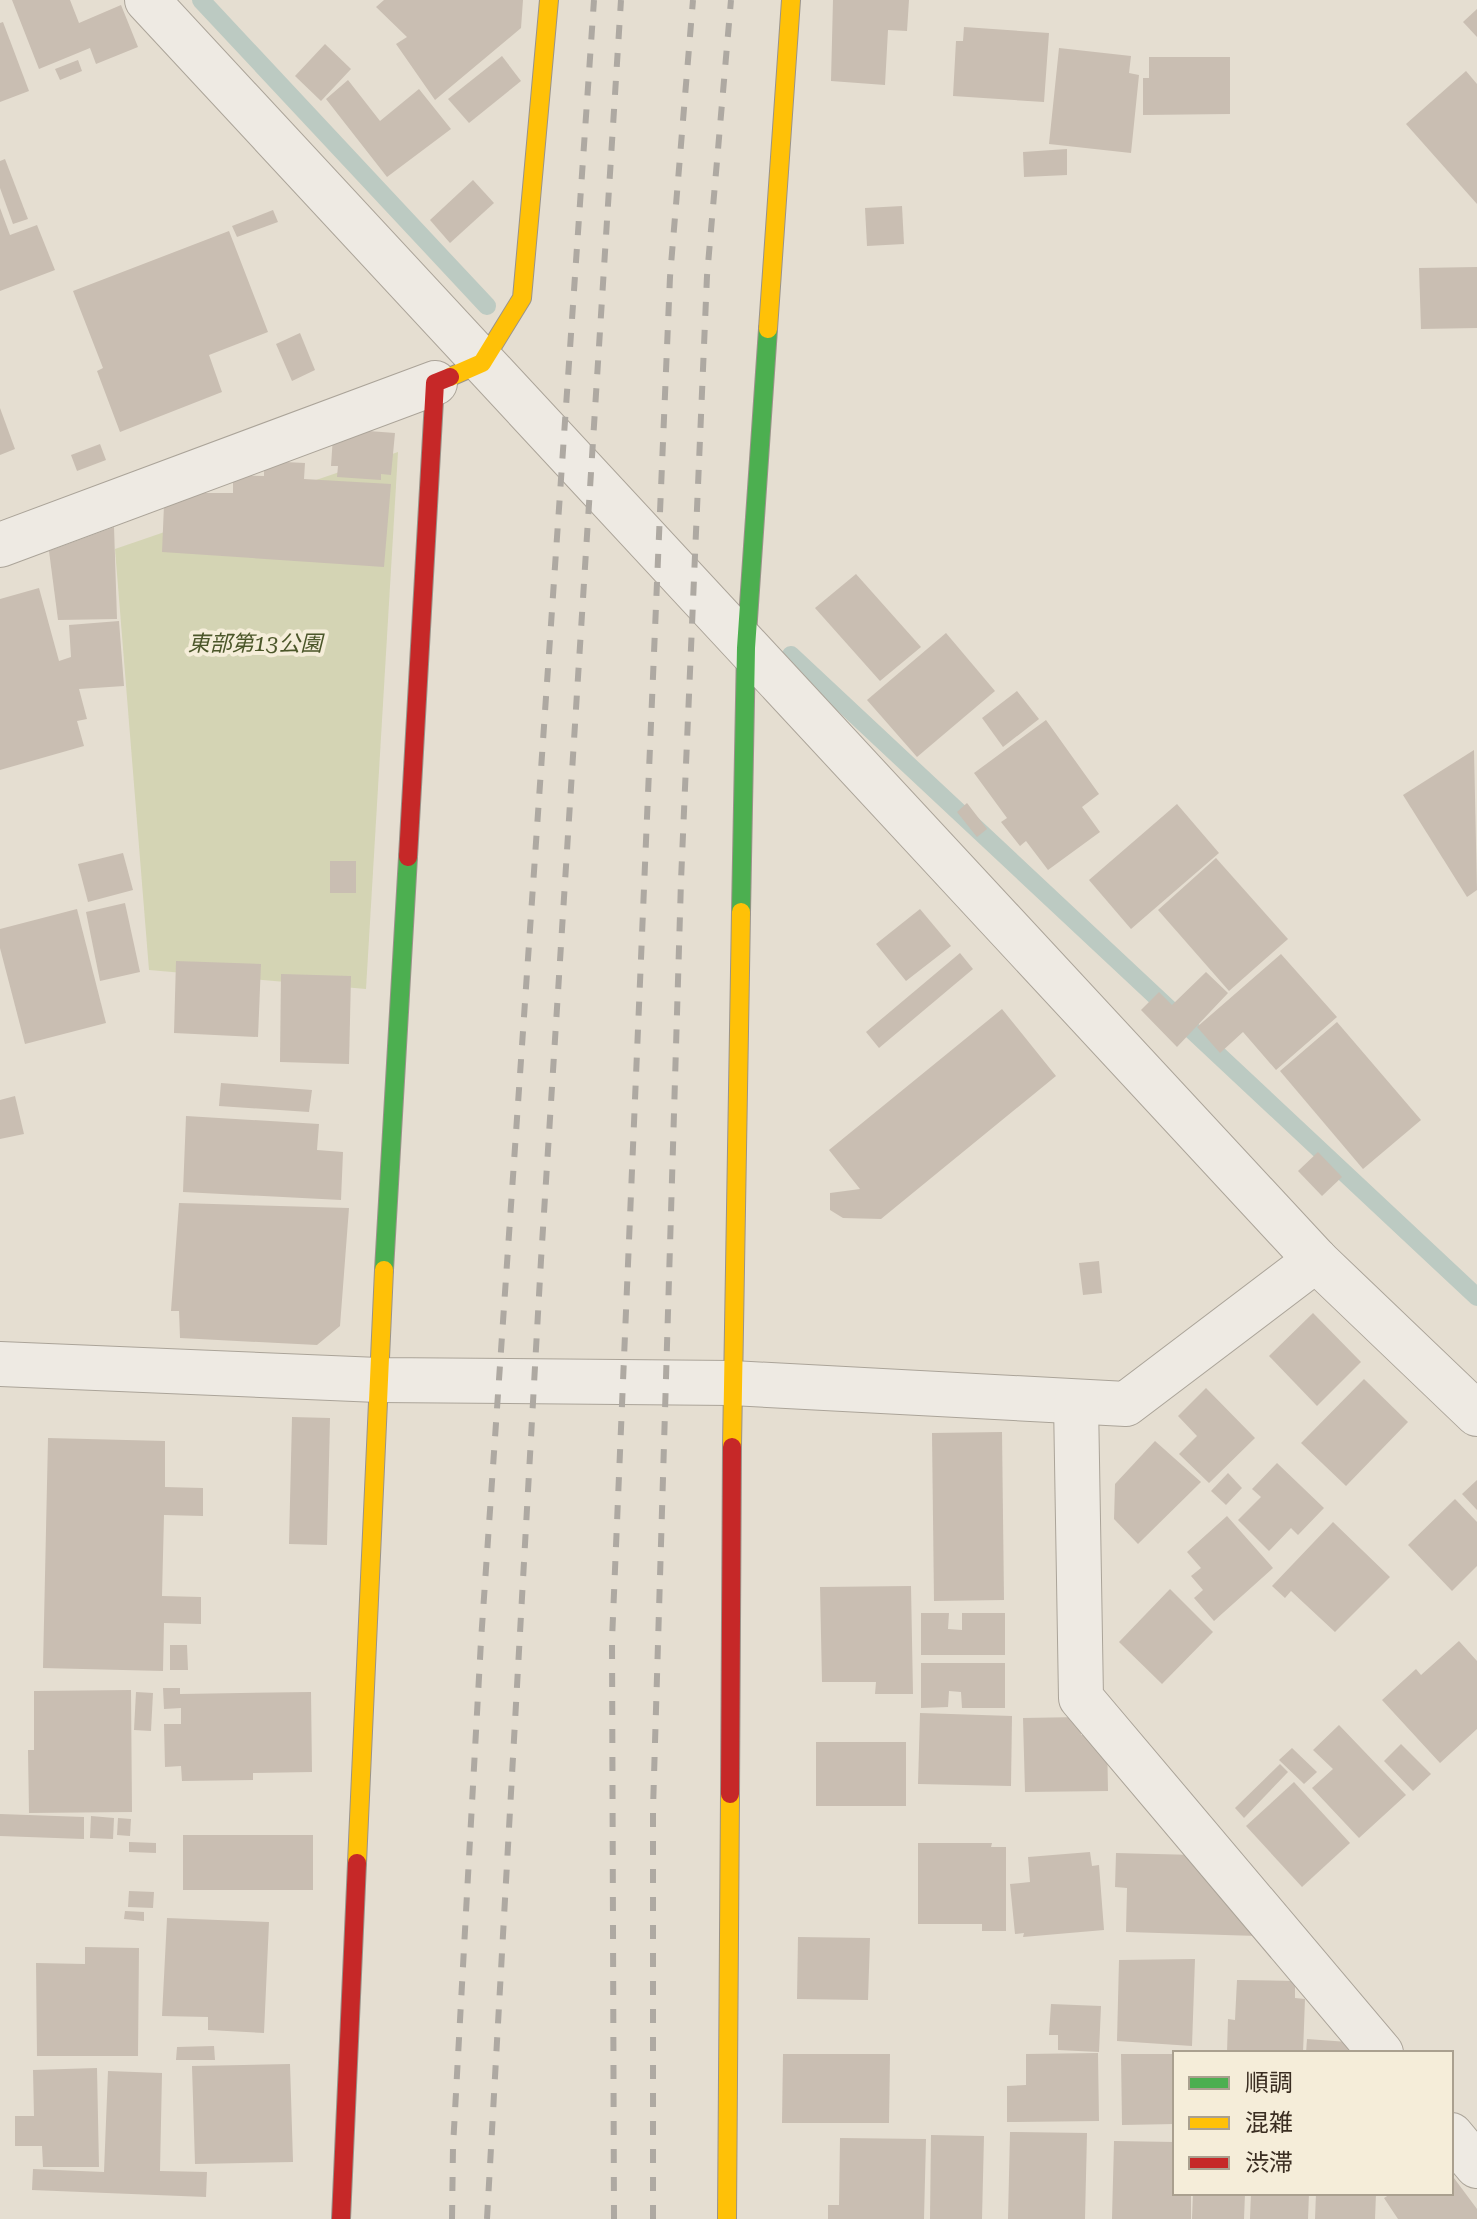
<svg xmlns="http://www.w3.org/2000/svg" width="1477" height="2219" viewBox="0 0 1477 2219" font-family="'Roboto Serif','Noto Sans JP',serif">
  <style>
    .green { fill: #d4d4b4 }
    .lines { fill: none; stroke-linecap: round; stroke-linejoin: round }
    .stream { stroke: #bccac2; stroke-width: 18 }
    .building { fill: #c9beb2 }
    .street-casing { stroke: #aba499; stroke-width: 46 }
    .fast-casing { stroke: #9a938a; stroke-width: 20 }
    .slow-casing { stroke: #9a938a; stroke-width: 20 }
    .jam-casing { stroke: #9a938a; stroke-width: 20 }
    .street { stroke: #eeeae3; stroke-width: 44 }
    .fast { stroke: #4caf50; stroke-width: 18 }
    .slow { stroke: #ffc107; stroke-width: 18 }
    .jam { stroke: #c62828; stroke-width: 18 }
    .rail { stroke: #aea9a2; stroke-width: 6; stroke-dasharray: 14 14; stroke-linecap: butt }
    .labels { text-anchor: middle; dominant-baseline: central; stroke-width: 8; stroke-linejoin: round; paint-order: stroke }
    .park-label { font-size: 22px; font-style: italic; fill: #4b5629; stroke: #f5edd9 }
  </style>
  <rect width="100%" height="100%" fill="#e5ded1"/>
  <polygon class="green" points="398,452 366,989 149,970 115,549"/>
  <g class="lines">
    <g class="stream">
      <polyline points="201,0 487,306"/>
      <polyline points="791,655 1477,1297"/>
    </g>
  </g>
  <g class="building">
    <polygon points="12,0 70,0 79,23 121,5 138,47 96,64 90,48 39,69"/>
    <polygon points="384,0 523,0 521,28 435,100 396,44 407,37 376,7"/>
    <polygon points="833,0 909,0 907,31 888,30 885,85 831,81"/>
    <polygon points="1477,9 1477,37 1463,22"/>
    <polygon points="3,22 29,91 0,102 0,23"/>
    <polygon points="964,27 1049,33 1044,102 953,96 956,41 963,41"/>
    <polygon points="325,44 351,69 321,101 295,76"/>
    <polygon points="1059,48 1131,56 1129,73 1139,75 1131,153 1049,144"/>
    <polygon points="502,56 521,81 469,123 448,99"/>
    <polygon points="1149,57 1230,57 1230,114 1143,115 1143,78 1149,78"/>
    <polygon points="78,60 82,71 60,80 55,69"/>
    <polygon points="1466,71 1477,84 1477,204 1406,124"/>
    <polygon points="348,80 380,121 419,89 451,129 387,177 326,99"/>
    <polygon points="1067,149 1067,175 1024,177 1023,152"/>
    <polygon points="5,159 28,219 13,224 0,188 0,161"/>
    <polygon points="473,180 494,203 450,243 430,220"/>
    <polygon points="902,206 904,244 867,246 865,208"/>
    <polygon points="0,208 10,235 37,225 55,270 0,291"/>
    <polygon points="273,210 278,222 237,237 232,226"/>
    <polygon points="229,231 268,332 209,355 222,392 120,432 97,371 103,368 73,291"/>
    <polygon points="1477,267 1477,328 1421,329 1419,268"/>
    <polygon points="300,333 315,370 292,381 276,344"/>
    <polygon points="0,408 15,449 0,455"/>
    <polygon points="342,429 395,433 391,475 381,474 381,480 337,477 338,466 331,466 333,436"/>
    <polygon points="100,444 106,460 77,471 71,455"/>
    <polygon points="264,461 305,463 304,479 391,484 384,567 162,552 164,505 188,493 233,493 233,475 264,476"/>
    <polygon points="114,527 117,619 58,620 49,551"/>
    <polygon points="856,574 921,647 880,681 815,608"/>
    <polygon points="39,588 59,661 71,657 69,625 119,621 124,686 79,689 87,719 77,721 84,746 0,770 0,599"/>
    <polygon points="946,633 995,691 917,757 867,700"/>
    <polygon points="1017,691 1039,719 1003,747 982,718"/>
    <polygon points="1046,720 1099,794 1082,807 1100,832 1048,870 1026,841 1020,846 1001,822 1007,818 974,773"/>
    <polygon points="1474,750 1477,890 1467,897 1403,795"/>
    <polygon points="967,803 987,829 977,837 957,812"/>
    <polygon points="1177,804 1219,853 1131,929 1089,880"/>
    <polygon points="123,853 133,890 88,902 78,864"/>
    <polygon points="1216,858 1288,939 1229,991 1158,910"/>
    <rect x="330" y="861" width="26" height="32"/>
    <polygon points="125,903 140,972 100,981 86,912"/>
    <polygon points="77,909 106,1023 25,1044 0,948 0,929"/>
    <polygon points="920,909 951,946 906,981 876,944"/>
    <polygon points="960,953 973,969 879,1048 866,1032"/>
    <polygon points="1281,954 1337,1017 1276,1070 1243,1032 1220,1053 1197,1027"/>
    <polygon points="176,961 261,964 258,1037 174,1033"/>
    <polygon points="1206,972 1228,993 1177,1047 1141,1010 1159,992 1172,1005"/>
    <polygon points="281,974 351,976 349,1064 280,1062"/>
    <polygon points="1002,1009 1056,1076 881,1219 843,1218 830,1210 830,1193 860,1189 829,1150"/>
    <polygon points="1337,1022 1421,1120 1363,1169 1280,1071"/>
    <polygon points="221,1083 312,1090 309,1112 219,1106"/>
    <polygon points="15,1096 24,1134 0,1139 0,1100"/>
    <polygon points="186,1116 319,1124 317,1150 343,1152 341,1200 183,1192"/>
    <polygon points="1318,1152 1342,1177 1322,1196 1298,1171"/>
    <polygon points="179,1203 349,1208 340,1326 317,1345 180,1338 179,1311 171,1311"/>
    <polygon points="1099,1261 1102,1293 1083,1295 1079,1263"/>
    <polygon points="1313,1313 1361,1362 1317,1406 1269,1356"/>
    <polygon points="1364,1379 1408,1422 1346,1486 1301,1443"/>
    <polygon points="1206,1388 1255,1438 1209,1483 1179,1454 1197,1436 1178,1416"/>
    <polygon points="292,1417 330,1418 327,1545 289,1544"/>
    <polygon points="1002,1432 1004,1600 934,1601 932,1433"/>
    <polygon points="48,1438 165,1441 165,1487 203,1488 203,1516 164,1515 162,1596 201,1597 201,1624 164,1623 163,1671 43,1668"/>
    <polygon points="1155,1441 1201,1482 1138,1544 1114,1519 1115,1484"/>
    <polygon points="1277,1463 1324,1508 1298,1535 1291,1528 1269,1551 1238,1520 1261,1497 1252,1489"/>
    <polygon points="1228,1473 1242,1488 1226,1505 1211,1491"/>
    <polygon points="1477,1480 1477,1510 1462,1494"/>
    <polygon points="1455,1499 1477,1522 1477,1566 1452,1591 1408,1545"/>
    <polygon points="1227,1516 1273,1568 1214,1621 1194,1598 1203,1590 1191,1576 1201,1568 1187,1552"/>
    <polygon points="1333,1522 1390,1577 1335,1632 1291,1591 1285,1598 1272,1586"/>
    <polygon points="911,1586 913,1694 875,1694 876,1682 822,1682 820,1587"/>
    <polygon points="1170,1589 1213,1632 1162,1684 1119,1642"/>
    <polygon points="921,1613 949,1613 948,1629 962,1630 962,1613 1005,1613 1005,1655 921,1655"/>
    <polygon points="1459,1641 1477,1661 1477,1729 1440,1763 1382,1700 1416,1669 1421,1675"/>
    <polygon points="170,1645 187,1645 188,1670 170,1670"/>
    <polygon points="921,1663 1005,1663 1005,1708 962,1708 961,1692 949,1691 948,1707 921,1708"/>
    <polygon points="163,1688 180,1688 180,1694 311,1692 312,1772 253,1773 253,1780 182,1781 181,1766 165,1767 164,1724 181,1724 181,1708 164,1709"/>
    <polygon points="131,1690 132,1812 29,1813 28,1750 34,1750 34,1691"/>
    <polygon points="136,1692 153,1693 151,1731 134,1730"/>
    <polygon points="920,1713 1012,1716 1011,1786 918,1784"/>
    <polygon points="1081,1717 1081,1735 1107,1735 1108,1791 1025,1792 1023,1718"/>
    <polygon points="1339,1725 1406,1795 1359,1838 1312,1788 1333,1769 1313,1750"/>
    <rect x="816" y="1742" width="90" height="64"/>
    <polygon points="1401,1744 1431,1774 1413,1791 1384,1761"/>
    <polygon points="1292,1748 1317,1772 1304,1784 1279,1760"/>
    <polygon points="1280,1764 1288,1772 1244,1818 1235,1808"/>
    <polygon points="1294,1782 1350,1843 1302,1887 1246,1826"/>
    <polygon points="0,1814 84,1817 84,1839 0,1836"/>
    <polygon points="91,1816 114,1818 113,1839 90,1838"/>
    <polygon points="118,1818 131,1819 130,1836 117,1835"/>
    <rect x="183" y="1835" width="130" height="55"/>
    <polygon points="129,1842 156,1843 156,1853 129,1852"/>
    <polygon points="918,1843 992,1843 991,1847 1006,1847 1006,1931 982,1931 982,1924 918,1924"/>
    <polygon points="1090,1852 1092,1866 1099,1865 1104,1930 1023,1937 1024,1933 1015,1934 1010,1884 1030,1882 1028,1857"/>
    <polygon points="1116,1853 1196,1855 1258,1936 1126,1932 1127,1888 1115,1887"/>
    <polygon points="129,1891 154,1892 153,1908 128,1907"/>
    <polygon points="125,1911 144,1912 144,1921 124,1919"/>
    <polygon points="167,1918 269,1922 264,2033 208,2030 208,2017 162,2016"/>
    <polygon points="798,1937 870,1938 868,2000 797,1999"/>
    <polygon points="85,1947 139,1948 138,2056 37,2056 36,1963 85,1964"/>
    <polygon points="1195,1959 1192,2046 1117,2041 1119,1960"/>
    <polygon points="1237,1980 1295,1981 1295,1998 1305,1999 1303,2053 1227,2053 1228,2019 1235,2020"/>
    <polygon points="1051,2004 1101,2006 1099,2052 1058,2050 1058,2035 1049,2035"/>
    <polygon points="1307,2039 1348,2042 1348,2053 1306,2053"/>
    <polygon points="214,2046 215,2060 176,2060 177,2047"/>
    <polygon points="1098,2053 1099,2121 1007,2122 1007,2086 1026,2085 1026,2054"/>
    <polygon points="783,2054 890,2054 889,2123 782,2123"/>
    <polygon points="1121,2054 1175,2054 1175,2124 1122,2125"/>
    <polygon points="290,2064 293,2162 195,2164 192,2066"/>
    <polygon points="97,2068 99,2167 43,2167 42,2146 15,2146 15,2116 34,2116 33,2070"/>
    <polygon points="108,2071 162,2073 160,2171 207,2172 206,2197 32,2190 33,2169 104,2172"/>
    <polygon points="1010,2132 1087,2133 1085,2219 1008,2219"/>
    <polygon points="931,2135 984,2136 982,2219 930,2219"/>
    <polygon points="840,2138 926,2139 924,2219 828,2219 828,2205 839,2205"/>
    <polygon points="1114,2141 1175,2142 1175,2193 1191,2193 1191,2219 1112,2219"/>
    <polygon points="1451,2174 1477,2209 1477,2219 1398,2219 1384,2198 1392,2193 1451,2193"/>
    <polygon points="1193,2193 1245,2193 1244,2219 1192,2219"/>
    <polygon points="1251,2193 1309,2193 1308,2219 1250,2219"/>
    <polygon points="1316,2193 1376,2193 1375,2219 1315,2219"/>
  </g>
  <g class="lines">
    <g class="street-casing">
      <g id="street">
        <polyline points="147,0 1316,1260 1477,1414"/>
        <polyline points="0,545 435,383"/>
        <polyline points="0,1364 378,1380 732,1383 1126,1404 1316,1260"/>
        <polyline points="1076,1402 1081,1698 1381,2053"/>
        <polyline points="1451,2135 1477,2166"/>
      </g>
    </g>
    <g class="fast-casing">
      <g id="fast">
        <polyline points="741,912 746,648 768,329"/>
        <polyline points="384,1270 408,857"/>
      </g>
    </g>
    <g class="slow-casing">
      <g id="slow">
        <polyline points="768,329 791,0"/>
        <polyline points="450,377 482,363 522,298 549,0"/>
        <polyline points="732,1447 741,912"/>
        <polyline points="357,1863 384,1270"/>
        <polyline points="727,2219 730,1794"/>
      </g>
    </g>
    <g class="jam-casing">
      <g id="jam">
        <polyline points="408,857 435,383 450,377"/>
        <polyline points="730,1794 732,1447"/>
        <polyline points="341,2219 357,1863"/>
      </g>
    </g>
    <use href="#street" class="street"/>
    <use href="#fast" class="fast"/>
    <use href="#slow" class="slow"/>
    <use href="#jam" class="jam"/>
    <g class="rail">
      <polyline points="452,2219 453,2147 481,1641 594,0"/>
      <polyline points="487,2219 541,1260 621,0"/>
      <polyline points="614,2219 612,1640 670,277 693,0"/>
      <polyline points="653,2219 653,1809 681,881 707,276 731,0"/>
    </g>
  </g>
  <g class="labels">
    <g class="park-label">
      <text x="255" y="643">東部第13公園</text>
    </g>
  </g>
  <rect x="1173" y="2051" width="280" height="144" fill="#f5edd9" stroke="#aaa08f" stroke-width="2"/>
  <rect x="1189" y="2077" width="40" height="12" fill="#4caf50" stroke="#aaa08f" stroke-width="2"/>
  <text x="1245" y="2091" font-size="24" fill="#3a2d21">順調</text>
  <rect x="1189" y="2117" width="40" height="12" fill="#ffc107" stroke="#aaa08f" stroke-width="2"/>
  <text x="1245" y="2131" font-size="24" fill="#3a2d21">混雑</text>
  <rect x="1189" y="2157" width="40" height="12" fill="#c62828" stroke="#aaa08f" stroke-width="2"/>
  <text x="1245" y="2171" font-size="24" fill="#3a2d21">渋滞</text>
</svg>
